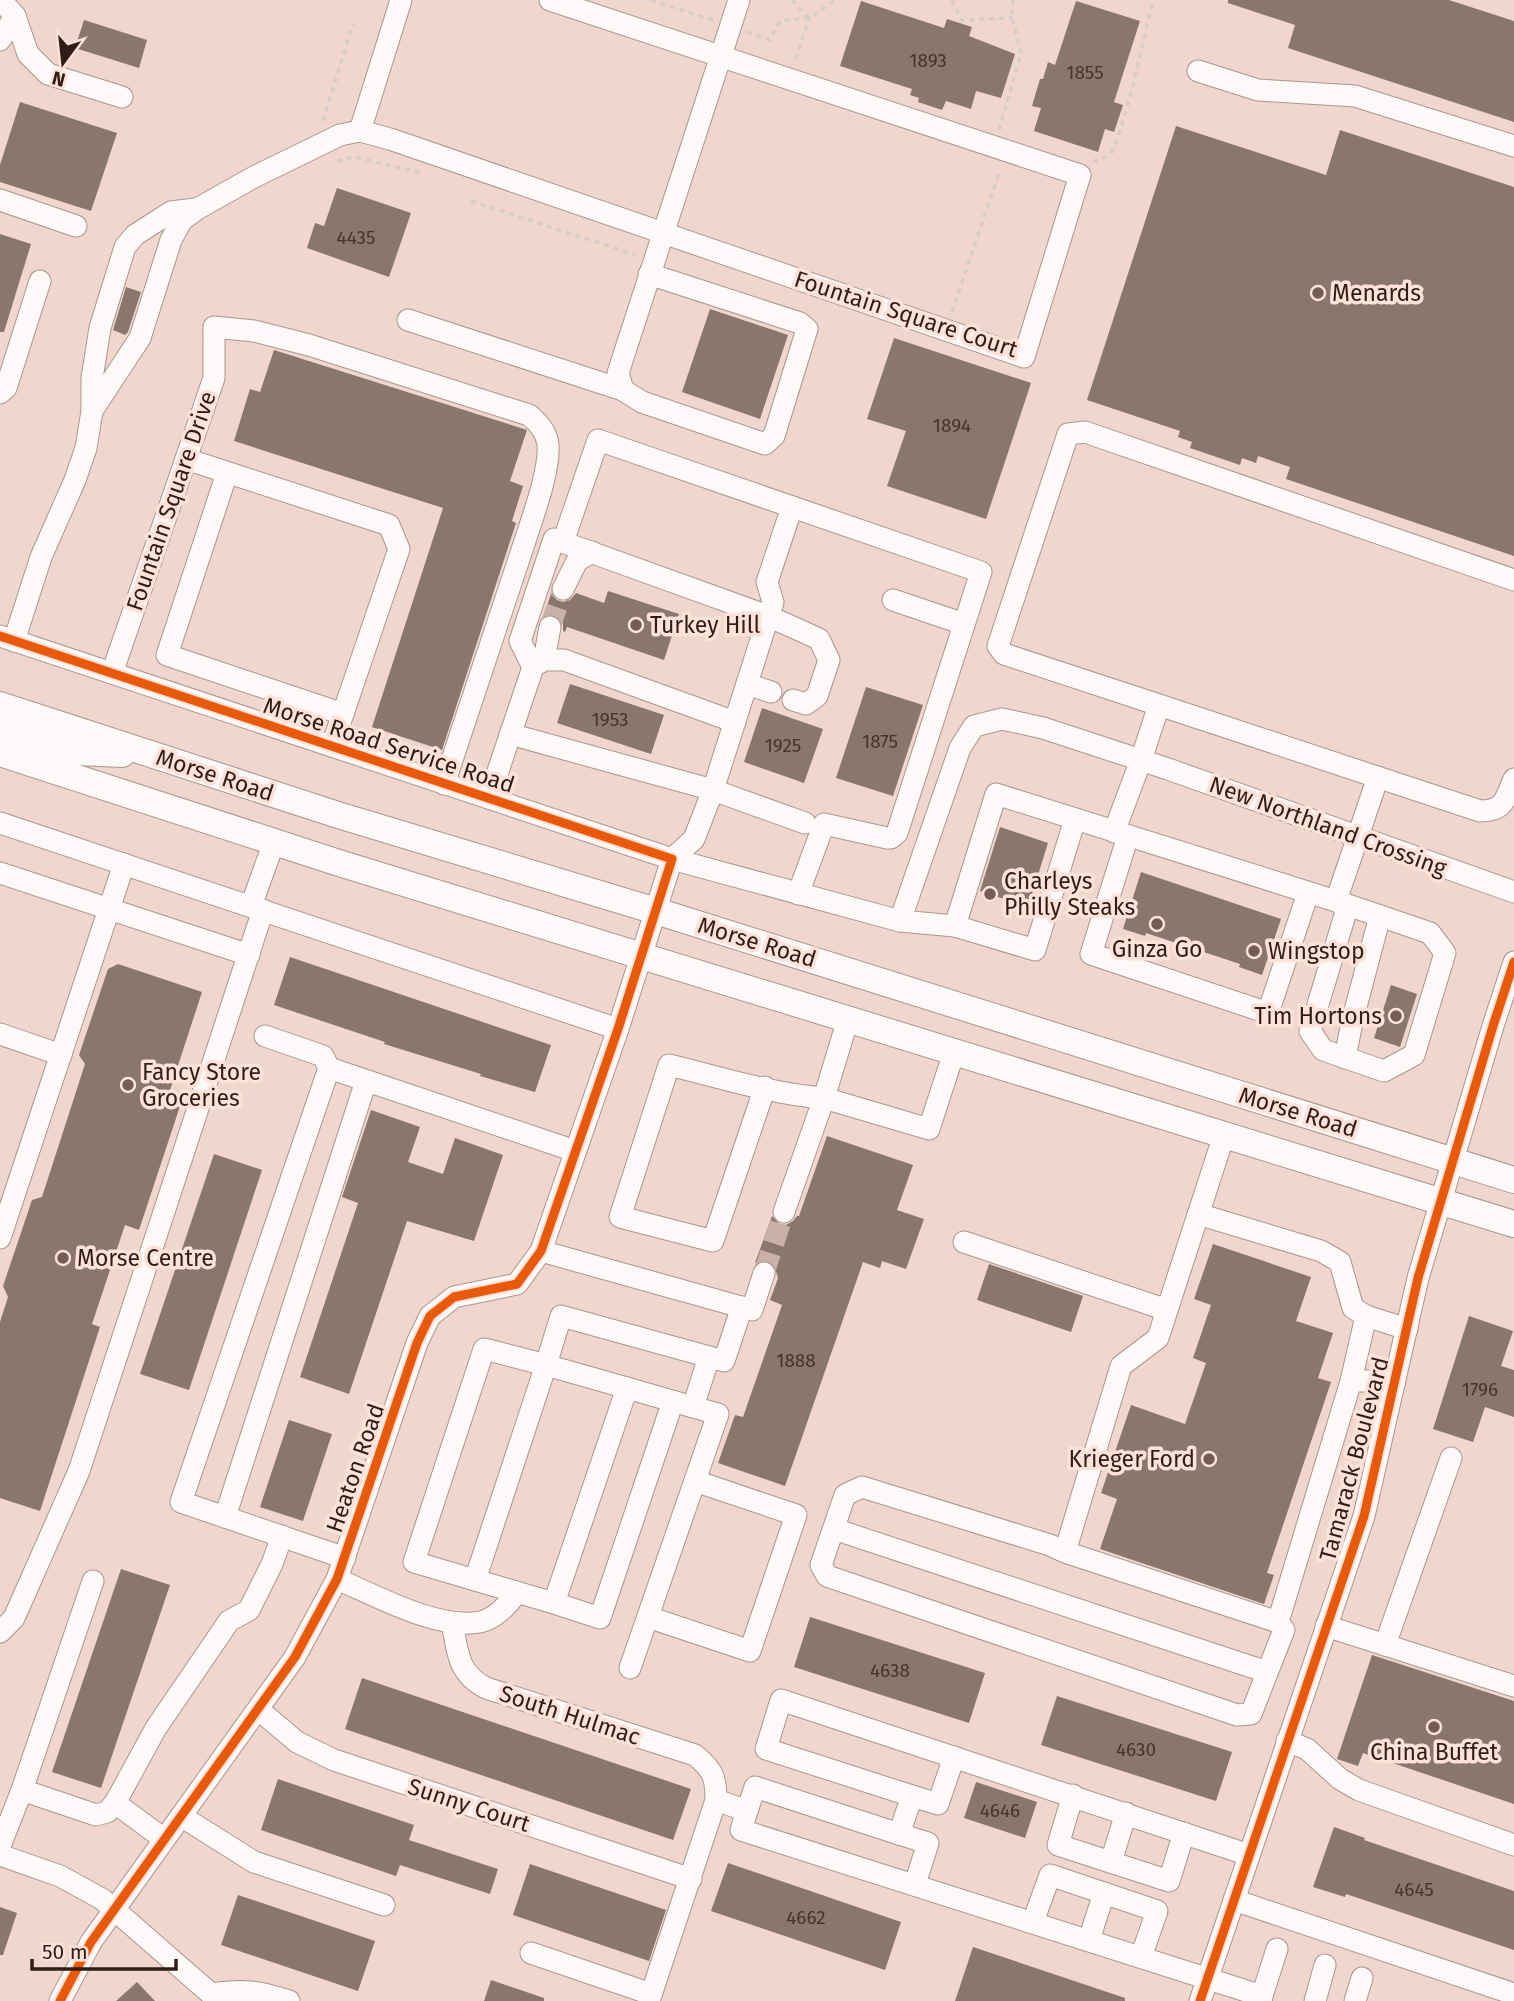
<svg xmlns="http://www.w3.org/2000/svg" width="1514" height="2001" viewBox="0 0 1514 2001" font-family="'Fira Sans',sans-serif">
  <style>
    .building { fill: #89776d }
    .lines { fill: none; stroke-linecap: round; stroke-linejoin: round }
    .minor-tunnel { stroke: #c9b1a9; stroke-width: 21; stroke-dasharray: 21 10; stroke-linecap: butt }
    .minor-casing { stroke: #aa968f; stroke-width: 23 }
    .major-casing { stroke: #aa968f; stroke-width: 28 }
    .path { stroke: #d4cdca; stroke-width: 3.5; stroke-dasharray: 5 5; stroke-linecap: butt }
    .minor { stroke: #fdf9f8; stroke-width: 21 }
    .major { stroke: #fdf9f8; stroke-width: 26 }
    .cycleway-casing { stroke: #fee1d7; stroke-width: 13 }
    .cycleway { stroke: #e8590c; stroke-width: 9 }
    .poi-dot { fill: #735e57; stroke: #fee1d7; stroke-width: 2.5 }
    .labels { text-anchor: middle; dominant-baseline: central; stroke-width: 7; stroke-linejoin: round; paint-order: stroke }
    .number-label { font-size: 19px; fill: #46342d }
    .poi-label { font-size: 23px; fill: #2f1e18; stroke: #fee1d7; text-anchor: start }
    .street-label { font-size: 23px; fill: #2f1e18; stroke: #fee1d7 }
  </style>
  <rect width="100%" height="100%" fill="#f0d6cd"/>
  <g class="building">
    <polygon points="1228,0 1449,0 1514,21 1514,122 1288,48 1295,25 1228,3"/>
    <polygon points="861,1 944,28 947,19 972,27 969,36 1015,54 1001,98 976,91 971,109 946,101 942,110 918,102 919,98 910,95 912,89 840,66"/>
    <polygon points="1076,1 1140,21 1114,102 1123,105 1114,132 1105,129 1098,152 1034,131 1041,108 1032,106 1040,79 1043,79 1048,62 1055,65"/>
    <polygon points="84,20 147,40 139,68 75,48"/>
    <polygon points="20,102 117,133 91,211 0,182 0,165"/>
    <polygon points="1176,126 1326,175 1340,130 1514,187 1514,556 1286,479 1290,467 1258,456 1256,463 1242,458 1240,465 1190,448 1192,442 1178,437 1180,431 1087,400"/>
    <polygon points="337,188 411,213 389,277 307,248 315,223 324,226"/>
    <polygon points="0,234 31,244 4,332 0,332"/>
    <polygon points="126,287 141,292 128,332 125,335 113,330"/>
    <polygon points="710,309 788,335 760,419 682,392"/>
    <polygon points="894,338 1031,383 986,519 887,486 906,431 867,419"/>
    <polygon points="274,350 527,430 510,481 523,486 512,521 516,523 442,750 372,727 443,508 234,441 250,389 260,392"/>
    <polygon points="608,591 679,614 664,660 567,627 565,632 563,631 563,623 558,617 552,614 544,615 551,594 557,600 563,602 571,599 576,593 604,603"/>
    <polygon points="570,684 664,715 651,754 557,723"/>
    <polygon points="866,687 923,705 893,796 836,778"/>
    <polygon points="762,708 823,729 804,783 744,762"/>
    <polygon points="1000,827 1048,843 1028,907 980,891"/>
    <polygon points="1141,872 1281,919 1262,975 1239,967 1240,964 1146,933 1145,936 1123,929"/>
    <polygon points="290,957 551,1045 535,1092 480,1076 481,1074 384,1044 385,1042 274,1005"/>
    <polygon points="118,964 202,992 170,1090 184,1094 139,1230 125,1225 92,1324 100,1327 40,1511 0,1498 0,1322 8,1297 3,1286 32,1200 42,1197 85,1064 79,1055 108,969"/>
    <polygon points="1391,985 1417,994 1400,1047 1374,1038"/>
    <polygon points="371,1110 420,1127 408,1162 443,1174 455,1138 503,1155 474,1241 407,1221 349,1394 300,1377 358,1203 342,1197"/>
    <polygon points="827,1136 913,1165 897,1210 924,1219 906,1269 882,1261 880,1268 863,1262 785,1486 718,1463 735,1415 743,1417 782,1305 770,1300 778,1278 774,1265 767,1260 755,1263 772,1216 779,1224 786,1225 793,1221 797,1216 799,1216"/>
    <polygon points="214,1154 262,1170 189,1390 140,1374"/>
    <polygon points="1213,1244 1311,1277 1296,1321 1333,1333 1318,1378 1331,1382 1267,1573 1274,1575 1264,1604 1100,1549 1117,1499 1101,1493 1131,1405 1185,1424 1206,1363 1193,1358 1211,1305 1194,1299"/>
    <polygon points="989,1264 1083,1296 1071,1332 977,1300"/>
    <polygon points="1469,1316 1513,1331 1501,1366 1514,1370 1514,1417 1485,1407 1473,1442 1433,1429"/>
    <polygon points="289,1420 332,1434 303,1521 260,1507"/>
    <polygon points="121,1569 170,1585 101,1788 52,1772"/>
    <polygon points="810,1617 985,1673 969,1723 794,1667"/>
    <polygon points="1372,1655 1514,1701 1514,1804 1363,1753 1358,1766 1337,1759"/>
    <polygon points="362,1678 691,1789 673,1840 345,1729"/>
    <polygon points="1057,1696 1232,1752 1216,1801 1041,1745"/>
    <polygon points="278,1779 414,1825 409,1840 498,1869 490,1894 400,1865 396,1876 261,1830"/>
    <polygon points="976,1782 1037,1802 1025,1838 964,1818"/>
    <polygon points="1334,1827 1365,1838 1364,1840 1514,1891 1514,1950 1346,1894 1345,1897 1313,1887"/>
    <polygon points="728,1863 901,1922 885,1970 711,1911"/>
    <polygon points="530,1864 666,1910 649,1961 513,1915"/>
    <polygon points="238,1895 375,1941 358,1991 221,1945"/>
    <polygon points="0,1907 17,1913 3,1955 0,1955"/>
    <polygon points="973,1947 1125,1998 1125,2001 955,2001"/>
    <polygon points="491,1980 544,1998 544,2001 484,2001"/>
    <polygon points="137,1982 155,2001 116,2001"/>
  </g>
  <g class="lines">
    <g class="minor-tunnel">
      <polyline points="550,627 563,589"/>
      <polyline points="764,1273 784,1212"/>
    </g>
    <g class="minor-casing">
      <g id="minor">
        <polyline points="1,0 15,16 28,54 48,74 122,97"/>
        <polyline points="0,40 15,16"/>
        <polyline points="1198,71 1258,90 1355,96 1514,146"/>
        <polyline points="360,131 401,0"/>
        <polyline points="0,200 76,226"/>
        <polyline points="649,274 800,323 807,329 774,436 765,444 642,402 623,390 618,373 739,0"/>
        <polyline points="408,320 623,390"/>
        <polyline points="0,393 6,388 40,281"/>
        <polyline points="92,411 140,338 171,240 182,220 197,209 254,177 340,135 360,131 390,139 1024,357 1080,175 550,0"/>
        <polyline points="186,459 389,525 399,549 332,746"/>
        <polyline points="227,473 167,655 343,714"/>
        <polyline points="563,542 598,440 981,572 897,833 891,838 887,838 824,824 798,894"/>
        <polyline points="563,589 577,561 592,552"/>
        <polyline points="893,600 964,624"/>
        <polyline points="0,636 672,859 618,1029 541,1251 517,1284 454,1297 430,1316 417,1343 337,1579 295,1657 91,1942 60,2001"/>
        <polyline points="14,641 41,557 75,480 86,448 92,411 92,378 100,328 125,247 135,235 171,212 195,209"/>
        <polyline points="544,660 550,627"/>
        <polyline points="533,667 544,660 564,660 735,722"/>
        <path d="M 112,673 L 214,378 L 214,327 L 254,331 L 309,345 L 529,415 C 539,423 547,432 548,445 C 550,471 532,519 524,544 C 498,624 471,704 444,784"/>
        <polyline points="747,684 771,692"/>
        <path d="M 1159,705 L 1480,811 C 1505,811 1505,799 1514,779"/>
        <polyline points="510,734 713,790 805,823"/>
        <polyline points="489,798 533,667 520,641 554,539 768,616 819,639 829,660 817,696 806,704 793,700"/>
        <polyline points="0,823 618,1029"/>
        <polyline points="1114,832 1141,760 1159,705 1004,654 998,646 1068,434 1085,432 1514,580"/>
        <polyline points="1128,836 1091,954 1268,1013 1308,893"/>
        <polyline points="672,859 900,921 955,926 996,794 1336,901 1430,933 1445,953 1414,1055 1384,1071 1323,1050 1310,1031 1348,905"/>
        <polyline points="672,859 694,839 713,790 773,602 767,582 792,507"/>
        <polyline points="0,873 249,955"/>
        <polyline points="1336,901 1378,777"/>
        <polyline points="251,906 274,842"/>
        <polyline points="900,921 960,748 974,726 1002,719 1043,728 1168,769 1514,892"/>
        <polyline points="955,926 1035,950 1075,819"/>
        <polyline points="848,1019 824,1098 929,1129 954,1052"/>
        <polyline points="0,1034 61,1055"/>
        <polyline points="265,1036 323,1056 329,1068 181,1502 345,1558"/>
        <polyline points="1345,1058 1352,1022 1380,916"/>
        <polyline points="329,1068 575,1151"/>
        <path d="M 765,1087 L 713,1241 L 620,1217 L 669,1065 C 719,1077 772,1094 824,1098 L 784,1212"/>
        <polyline points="1198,1214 1321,1251 1340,1262 1353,1308 1366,1316"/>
        <polyline points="0,1238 124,864"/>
        <polyline points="964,1242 1167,1310"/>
        <polyline points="541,1251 752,1310 764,1273"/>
        <polyline points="1351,1381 1366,1316 1407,1329"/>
        <polyline points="673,1401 600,1618 554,1603 627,1388 693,1407 709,1357"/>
        <polyline points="225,1517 366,1081"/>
        <polyline points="834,1529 1267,1672"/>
        <polyline points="1065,1552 1278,1622 1284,1630 1251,1714 1237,1715 827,1576 821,1565 845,1495 862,1487 1050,1545 1065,1552 1121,1366 1158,1338 1224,1135"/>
        <path d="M 337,1579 C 377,1596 437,1630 480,1622 C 495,1619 509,1604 517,1592"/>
        <polyline points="475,1580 414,1562 484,1349 546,1365 561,1316 724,1361 742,1307"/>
        <polyline points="554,1603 475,1580 546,1365 627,1388"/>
        <polyline points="648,1617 750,1651 796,1515 695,1481"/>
        <polyline points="1278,1622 1351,1381 1395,1381"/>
        <path d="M 452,1623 C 458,1652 457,1673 486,1688 L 695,1755 C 713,1770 716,1777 716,1800 L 649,2001"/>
        <polyline points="1326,1626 1514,1686"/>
        <polyline points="0,1632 14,1618 79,1471 263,910"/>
        <polyline points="1385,1645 1451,1458"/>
        <polyline points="630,1668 718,1414 693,1407"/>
        <polyline points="259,1710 297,1742 334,1760 691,1879"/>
        <polyline points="1287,1741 1307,1749 1340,1779 1359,1790 1514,1845"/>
        <polyline points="22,1790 93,1581"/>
        <polyline points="1073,1795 1058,1845 1169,1881 1184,1833"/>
        <polyline points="912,1796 766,1749 781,1700 1249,1855"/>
        <polyline points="716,1800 747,1811 741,1830 1262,1996 1261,2001"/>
        <polyline points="747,1811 755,1787 899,1834"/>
        <polyline points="181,1816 254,1862 384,1905"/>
        <polyline points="164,1839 115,1803 156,1728 229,1621 249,1610 272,1564 282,1536"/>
        <polyline points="0,1846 22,1790 96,1815 107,1812 115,1803"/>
        <polyline points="0,1855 60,1876 102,1899 211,1994 215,2001"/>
        <polyline points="1111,1862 1126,1813"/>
        <polyline points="915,1884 928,1843 899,1834 912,1796 938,1804 954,1757"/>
        <polyline points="1234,1900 1514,1994"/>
        <polyline points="1033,1922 1050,1875 1157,1911 1141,1957"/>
        <polyline points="1089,1940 1104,1893"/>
        <polyline points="531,1953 651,1994"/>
        <path d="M 211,1994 C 243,1989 259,1991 289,2001"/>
        <polyline points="1262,1996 1277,1949"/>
        <polyline points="1200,2001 1364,1516 1418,1278 1493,1026 1514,962"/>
        <polyline points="1315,2001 1325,1965"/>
        <polyline points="1355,2001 1362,1978"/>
      </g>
    </g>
    <g class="major-casing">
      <g id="major">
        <polyline points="0,705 338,815 656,911 1514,1180"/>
        <polyline points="0,730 78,752 122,754"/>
        <polyline points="0,753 339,863 1514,1224"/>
      </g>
    </g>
    <g class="path">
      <polyline points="651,0 713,20"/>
      <polyline points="792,0 809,18"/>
      <polyline points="952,0 961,20 1012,18"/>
      <polyline points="747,32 770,40 780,21 809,18 836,0"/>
      <polyline points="796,59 809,18"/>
      <polyline points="323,121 353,23"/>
      <polyline points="999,130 1021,53 1012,18 1013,0"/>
      <polyline points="337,161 355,157 425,174"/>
      <polyline points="1093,161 1101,160 1112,152 1118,138 1134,82 1153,0"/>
      <polyline points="471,201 636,255"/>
      <polyline points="952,312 1000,170"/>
    </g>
    <use href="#minor" class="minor"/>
    <use href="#major" class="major"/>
    <g class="cycleway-casing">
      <g id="cycleway">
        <polyline points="0,636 672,859 618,1029 541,1251 517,1284 454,1297 430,1316 417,1343 337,1579 295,1657 91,1942 60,2001"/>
        <polyline points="1200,2001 1364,1516 1418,1278 1493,1026 1514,962"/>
      </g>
    </g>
    <use href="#cycleway" class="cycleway"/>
  </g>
  <g class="poi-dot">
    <circle cx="1318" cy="293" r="7"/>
    <circle cx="636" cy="625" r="7"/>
    <circle cx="990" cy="894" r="7"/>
    <circle cx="1157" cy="924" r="7"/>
    <circle cx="1254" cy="951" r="7"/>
    <circle cx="1396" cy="1016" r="7"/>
    <circle cx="128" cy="1085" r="7"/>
    <circle cx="63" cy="1258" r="7"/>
    <circle cx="1209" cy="1459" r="7"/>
    <circle cx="1434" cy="1727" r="7"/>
  </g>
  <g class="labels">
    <g class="number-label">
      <text x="928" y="60">1893</text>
      <text x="1085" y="72">1855</text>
      <text x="356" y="237">4435</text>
      <text x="952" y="425">1894</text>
      <text x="610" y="719">1953</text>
      <text x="880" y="741">1875</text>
      <text x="783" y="745">1925</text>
      <text x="796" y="1360">1888</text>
      <text x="1480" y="1389">1796</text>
      <text x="890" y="1670">4638</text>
      <text x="1136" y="1749">4630</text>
      <text x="1000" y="1810">4646</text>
      <text x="1414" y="1889">4645</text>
      <text x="806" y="1917">4662</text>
    </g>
    <g class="poi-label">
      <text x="1332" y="293">Menards</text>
      <text x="650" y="625">Turkey Hill</text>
      <text x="1004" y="881">Charleys<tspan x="1004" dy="26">Philly Steaks</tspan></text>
      <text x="1157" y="949" text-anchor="middle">Ginza Go</text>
      <text x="1268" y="951">Wingstop</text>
      <text x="1382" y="1016" text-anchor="end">Tim Hortons</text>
      <text x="142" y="1072">Fancy Store<tspan x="142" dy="26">Groceries</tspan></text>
      <text x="77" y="1258">Morse Centre</text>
      <text x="1195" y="1459" text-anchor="end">Krieger Ford</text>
      <text x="1434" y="1752" text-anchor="middle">China Buffet</text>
    </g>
    <g class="street-label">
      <text transform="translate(906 314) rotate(18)">Fountain Square Court</text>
      <text transform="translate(171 501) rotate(-71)">Fountain Square Drive</text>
      <text transform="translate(389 745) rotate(18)">Morse Road Service Road</text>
      <text transform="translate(215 775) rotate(18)">Morse Road</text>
      <text transform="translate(1328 826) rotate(20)">New Northland Crossing</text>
      <text transform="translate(757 942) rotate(17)">Morse Road</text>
      <text transform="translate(1298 1112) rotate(17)">Morse Road</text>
      <text transform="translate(1354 1459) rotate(-75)">Tamarack Boulevard</text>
      <text transform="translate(355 1468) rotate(-71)">Heaton Road</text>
      <text transform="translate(570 1715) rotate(18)">South Hulmac</text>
      <text transform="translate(469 1805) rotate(18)">Sunny Court</text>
    </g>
  </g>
  <g transform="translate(63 63) rotate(195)" stroke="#fee1d7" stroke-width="5" paint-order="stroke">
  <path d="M0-5L12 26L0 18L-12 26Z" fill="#2f1e18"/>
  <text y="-10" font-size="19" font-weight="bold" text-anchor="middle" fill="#2f1e18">N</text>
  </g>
  <path d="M32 1959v10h144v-10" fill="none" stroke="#2f1e18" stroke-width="3.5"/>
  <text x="42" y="1959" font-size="21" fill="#2f1e18" stroke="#fee1d7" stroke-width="5" paint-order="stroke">50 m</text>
</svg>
